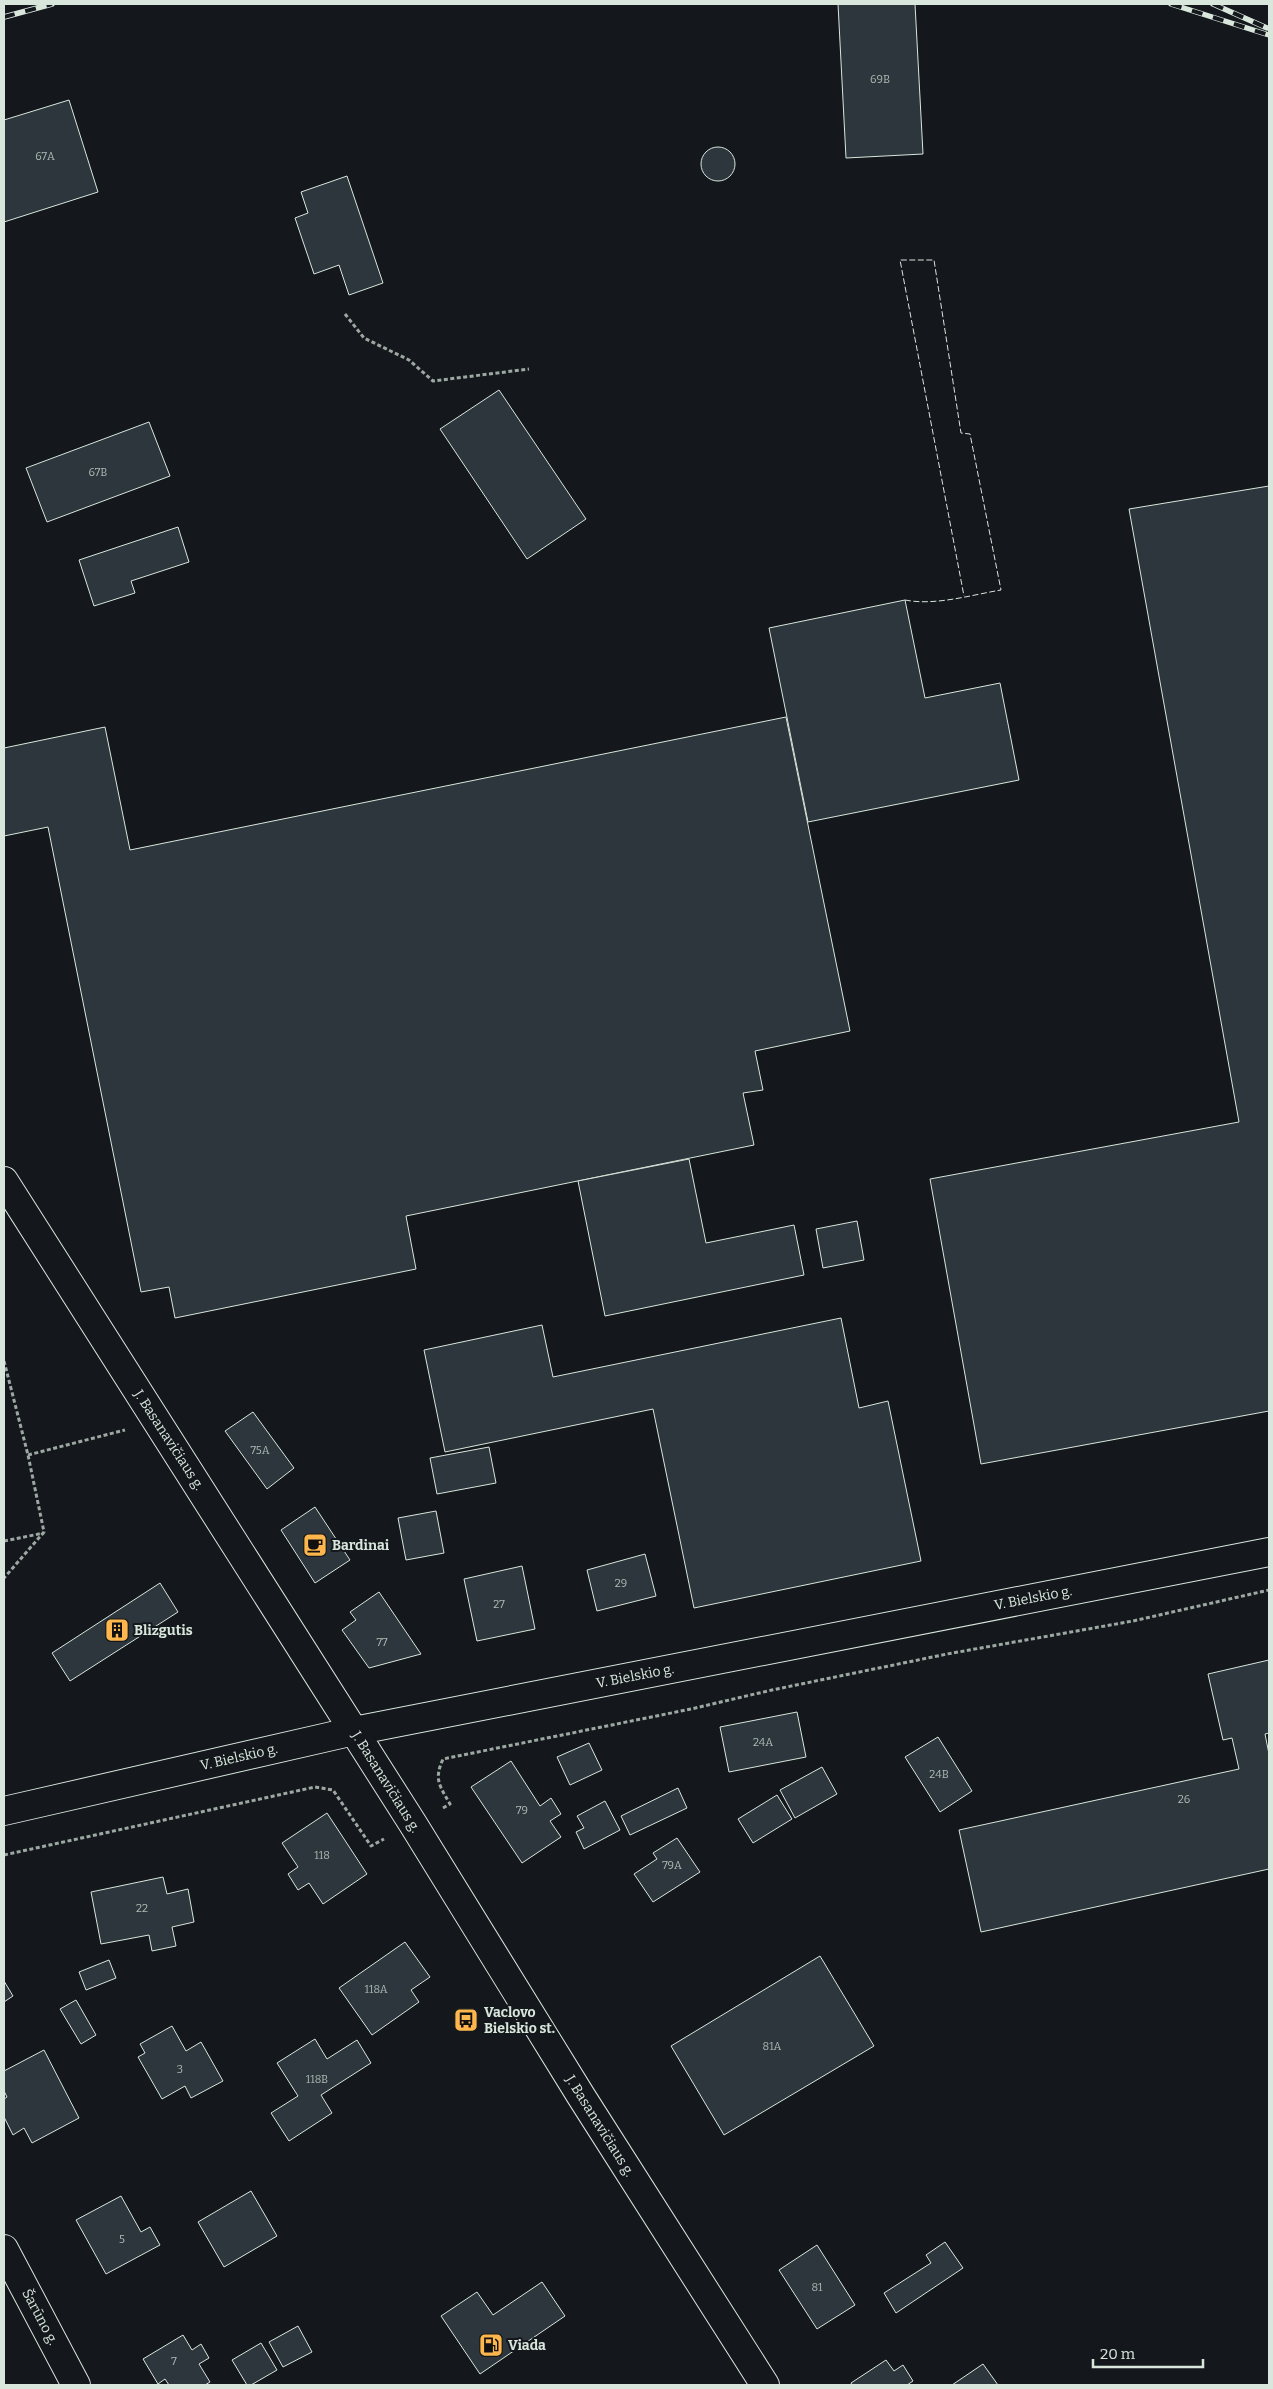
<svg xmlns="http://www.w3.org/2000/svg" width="1273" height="2389" viewBox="0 0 1273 2389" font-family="Bitter,serif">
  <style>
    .building { fill: #2c363c; stroke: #d8e6dc }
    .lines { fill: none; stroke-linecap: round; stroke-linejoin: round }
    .minor-casing { stroke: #d8e6dc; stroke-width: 30 }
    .major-casing { stroke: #d8e6dc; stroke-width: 30 }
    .path { stroke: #9da8a2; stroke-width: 3; stroke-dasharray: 4 2.5; stroke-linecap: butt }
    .minor { stroke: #14181c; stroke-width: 28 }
    .major { stroke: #14181c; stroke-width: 28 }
    .rail-casing { stroke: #d8e6dc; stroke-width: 5.5 }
    .rail { stroke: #14181c; stroke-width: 4; stroke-dasharray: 11; stroke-linecap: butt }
    .fence { stroke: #d8e6dc; stroke-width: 1; stroke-dasharray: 6 2.5; stroke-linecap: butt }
    .labels { text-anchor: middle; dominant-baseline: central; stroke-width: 4; stroke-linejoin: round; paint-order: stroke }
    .number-label { font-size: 11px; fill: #adbab4 }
    .street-label { font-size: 14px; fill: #d8e6dc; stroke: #14181c }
    .poi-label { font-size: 14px; font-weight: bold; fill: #d8e6dc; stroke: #14181c; text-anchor: start }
  </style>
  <rect width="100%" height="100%" fill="#14181c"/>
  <g class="building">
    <polygon points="838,4 915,4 923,154 846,158"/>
    <polygon points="69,100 98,192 4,222 4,120"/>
    <circle cx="718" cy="164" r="17"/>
    <polygon points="347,176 383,283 349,295 339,265 314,274 295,218 308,213 301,192"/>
    <polygon points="499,390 586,519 527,559 440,429"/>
    <polygon points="149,422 170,476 47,522 26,468"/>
    <polygon points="1269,486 1269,1411 981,1464 930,1179 1239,1122 1129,509"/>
    <polygon points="178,527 189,562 131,581 135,593 94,606 79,560"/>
    <polygon points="905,600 925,698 1000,683 1019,780 808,822 769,628"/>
    <polygon points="786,717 850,1031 755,1051 763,1090 743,1093 754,1145 406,1216 416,1269 175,1318 169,1287 141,1292 48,827 4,836 4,748 105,727 130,850"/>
    <polygon points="689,1159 706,1243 794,1225 804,1275 605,1316 578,1181"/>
    <polygon points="857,1221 864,1260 823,1268 816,1229"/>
    <polygon points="841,1318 859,1408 888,1401 921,1561 694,1608 653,1409 445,1452 424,1350 542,1325 553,1377"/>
    <polygon points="253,1412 294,1468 267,1489 225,1431"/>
    <polygon points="489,1447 496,1483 437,1494 430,1458"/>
    <polygon points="315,1507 350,1560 315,1583 281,1530"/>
    <polygon points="436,1511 444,1553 406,1560 398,1518"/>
    <polygon points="645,1554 656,1596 597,1611 587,1570"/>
    <polygon points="522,1566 535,1629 477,1641 464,1579"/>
    <polygon points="160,1583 178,1612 70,1681 52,1653"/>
    <polygon points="379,1592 421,1654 369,1668 342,1630 356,1620 350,1612"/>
    <polygon points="1269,1660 1269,1733 1265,1734 1269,1754 1269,1869 981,1932 959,1830 1239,1769 1232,1738 1223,1740 1208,1674"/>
    <polygon points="797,1712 806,1757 729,1772 720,1727"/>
    <polygon points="938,1737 972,1791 940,1812 905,1757"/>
    <polygon points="589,1743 602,1770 570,1785 557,1757"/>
    <polygon points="511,1761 540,1806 551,1798 561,1814 550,1821 561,1837 522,1863 471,1787"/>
    <polygon points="822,1767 837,1794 795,1818 780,1790"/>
    <polygon points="678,1788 687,1808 630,1835 621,1816"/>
    <polygon points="777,1795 792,1819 753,1843 738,1819"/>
    <polygon points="605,1801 620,1830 584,1849 576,1832 584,1828 577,1816"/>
    <polygon points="327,1813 367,1874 323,1904 309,1883 298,1890 288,1874 298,1867 282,1843"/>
    <polygon points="677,1838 700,1872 653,1902 634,1874 657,1859 653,1853"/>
    <polygon points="163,1877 167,1894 188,1889 194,1922 172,1927 176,1946 152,1951 149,1935 101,1944 91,1892"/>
    <polygon points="405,1942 430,1977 411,1990 419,2002 372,2035 339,1988"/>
    <polygon points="820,1956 874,2046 724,2135 671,2046"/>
    <polygon points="109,1960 116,1978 86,1990 79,1972"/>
    <polygon points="4,1981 13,1996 4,2002"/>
    <polygon points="76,2000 96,2035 81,2044 60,2009"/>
    <polygon points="172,2026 186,2051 201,2042 223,2081 191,2098 185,2086 162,2099 138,2057 145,2053 140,2044"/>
    <polygon points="315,2039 327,2059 357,2040 371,2063 321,2095 332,2113 289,2141 271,2113 298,2096 277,2063"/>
    <polygon points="44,2050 79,2118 32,2143 24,2128 13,2135 4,2117 4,2099 7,2097 4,2091 4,2071"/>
    <polygon points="251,2191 277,2236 224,2267 198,2222"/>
    <polygon points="121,2196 141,2232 150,2227 160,2245 106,2274 76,2220"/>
    <polygon points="945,2242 963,2268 896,2313 884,2293 931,2263 926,2255"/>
    <polygon points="817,2245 855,2305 817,2329 779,2270"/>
    <polygon points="542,2282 565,2316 480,2374 441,2316 477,2292 493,2315"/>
    <polygon points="298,2326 312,2352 283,2367 269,2342"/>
    <polygon points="183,2335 192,2350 201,2344 209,2358 199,2364 210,2382 205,2385 169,2385 165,2379 158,2384 143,2359"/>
    <polygon points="261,2343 277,2370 251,2385 247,2385 232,2360"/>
    <polygon points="886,2360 894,2371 903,2365 913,2381 907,2385 852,2385 851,2383"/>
    <polygon points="983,2364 998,2385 952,2385"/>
  </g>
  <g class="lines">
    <g class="minor-casing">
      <g id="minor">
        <polyline points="4,1811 354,1731 1269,1552"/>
        <polyline points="4,2249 76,2385"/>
      </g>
    </g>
    <g class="major-casing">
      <polyline id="major" points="4,1181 413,1824 581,2096 765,2385"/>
    </g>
    <g class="path">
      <polyline points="345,314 364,338 409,360 433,381 529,369"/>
      <polyline points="4,1361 28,1455 44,1532 4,1578"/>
      <polyline points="28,1455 125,1430"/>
      <polyline points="4,1541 44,1533"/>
      <path d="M 443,1808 L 450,1804 C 439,1785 434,1779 443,1759 L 691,1709 L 772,1690 L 947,1654 L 1133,1621 L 1269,1590"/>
      <polyline points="4,1855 315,1787 333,1790 371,1846 384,1839"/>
    </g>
    <use href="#minor" class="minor"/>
    <use href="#major" class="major"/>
    <g class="rail-casing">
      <g id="rail">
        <polyline points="1171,4 1269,35"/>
        <polyline points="1213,4 1267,28"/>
        <polyline points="4,17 52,4"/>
      </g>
    </g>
    <use href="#rail" class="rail"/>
    <path class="fence" d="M 905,600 C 935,606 971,595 1001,590 L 970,434 L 961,433 L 934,260 L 900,260 L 964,596"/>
  </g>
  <defs>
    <g id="cafe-square" transform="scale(1.25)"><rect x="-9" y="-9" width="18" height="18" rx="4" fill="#ffb74d" stroke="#14181c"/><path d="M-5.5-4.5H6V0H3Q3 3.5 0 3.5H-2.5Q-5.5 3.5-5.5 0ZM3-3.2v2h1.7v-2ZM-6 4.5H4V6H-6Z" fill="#111"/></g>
    <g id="building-square" transform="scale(1.25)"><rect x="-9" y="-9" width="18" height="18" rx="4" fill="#ffb74d" stroke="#14181c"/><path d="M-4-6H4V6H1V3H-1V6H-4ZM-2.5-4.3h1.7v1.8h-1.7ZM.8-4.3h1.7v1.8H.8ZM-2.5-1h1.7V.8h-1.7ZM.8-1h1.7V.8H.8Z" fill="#111"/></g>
    <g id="bus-square" transform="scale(1.25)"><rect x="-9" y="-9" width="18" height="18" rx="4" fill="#ffb74d" stroke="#14181c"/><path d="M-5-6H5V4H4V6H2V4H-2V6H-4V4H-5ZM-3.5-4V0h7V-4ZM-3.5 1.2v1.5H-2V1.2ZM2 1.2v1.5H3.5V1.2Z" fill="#111"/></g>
    <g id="fuel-square" transform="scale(1.25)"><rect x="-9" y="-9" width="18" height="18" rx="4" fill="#ffb74d" stroke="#14181c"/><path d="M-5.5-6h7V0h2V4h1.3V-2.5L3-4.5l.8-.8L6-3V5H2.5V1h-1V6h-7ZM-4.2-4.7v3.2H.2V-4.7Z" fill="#111"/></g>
  </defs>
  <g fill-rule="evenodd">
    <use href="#cafe-square" x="315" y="1545"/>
    <use href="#building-square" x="117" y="1630"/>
    <use href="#bus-square" x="466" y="2020"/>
    <use href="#fuel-square" x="491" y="2345"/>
  </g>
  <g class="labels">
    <g class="number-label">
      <text x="880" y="79">69B</text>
      <text x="45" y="156">67A</text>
      <text x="98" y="472">67B</text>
      <text x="260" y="1450">75A</text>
      <text x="621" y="1583">29</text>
      <text x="499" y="1604">27</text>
      <text x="382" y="1642">77</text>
      <text x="763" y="1742">24A</text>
      <text x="939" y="1774">24B</text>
      <text x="1184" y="1799">26</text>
      <text x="522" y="1810">79</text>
      <text x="322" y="1855">118</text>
      <text x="672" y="1865">79A</text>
      <text x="142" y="1908">22</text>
      <text x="376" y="1989">118A</text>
      <text x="772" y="2046">81A</text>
      <text x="180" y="2069">3</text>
      <text x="317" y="2079">118B</text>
      <text x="122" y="2239">5</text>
      <text x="817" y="2287">81</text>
      <text x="174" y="2361">7</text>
    </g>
    <g class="street-label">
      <text transform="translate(169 1440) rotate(57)">J. Basanavičiaus g.</text>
      <text transform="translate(1033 1598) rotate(-11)">V. Bielskio g.</text>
      <text transform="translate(635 1676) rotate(-11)">V. Bielskio g.</text>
      <text transform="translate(239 1757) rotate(-13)">V. Bielskio g.</text>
      <text transform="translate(386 1782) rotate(58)">J. Basanavičiaus g.</text>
      <text transform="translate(600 2126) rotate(58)">J. Basanavičiaus g.</text>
      <text transform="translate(40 2317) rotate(62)">Šarūno g.</text>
    </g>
    <g class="poi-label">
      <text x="332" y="1545">Bardinai</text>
      <text x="134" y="1630">Blizgutis</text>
      <text x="484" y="2012">Vaclovo<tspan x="484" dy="16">Bielskio st.</tspan></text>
      <text x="508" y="2345">Viada</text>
    </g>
  </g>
  <rect width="1273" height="2389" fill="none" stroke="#d8e6dc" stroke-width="10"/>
  <path d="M1093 2359v8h110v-8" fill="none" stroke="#d8e6dc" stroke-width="2.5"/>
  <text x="1100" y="2359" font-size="15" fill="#d8e6dc" stroke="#14181c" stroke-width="4" paint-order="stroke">20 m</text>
</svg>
